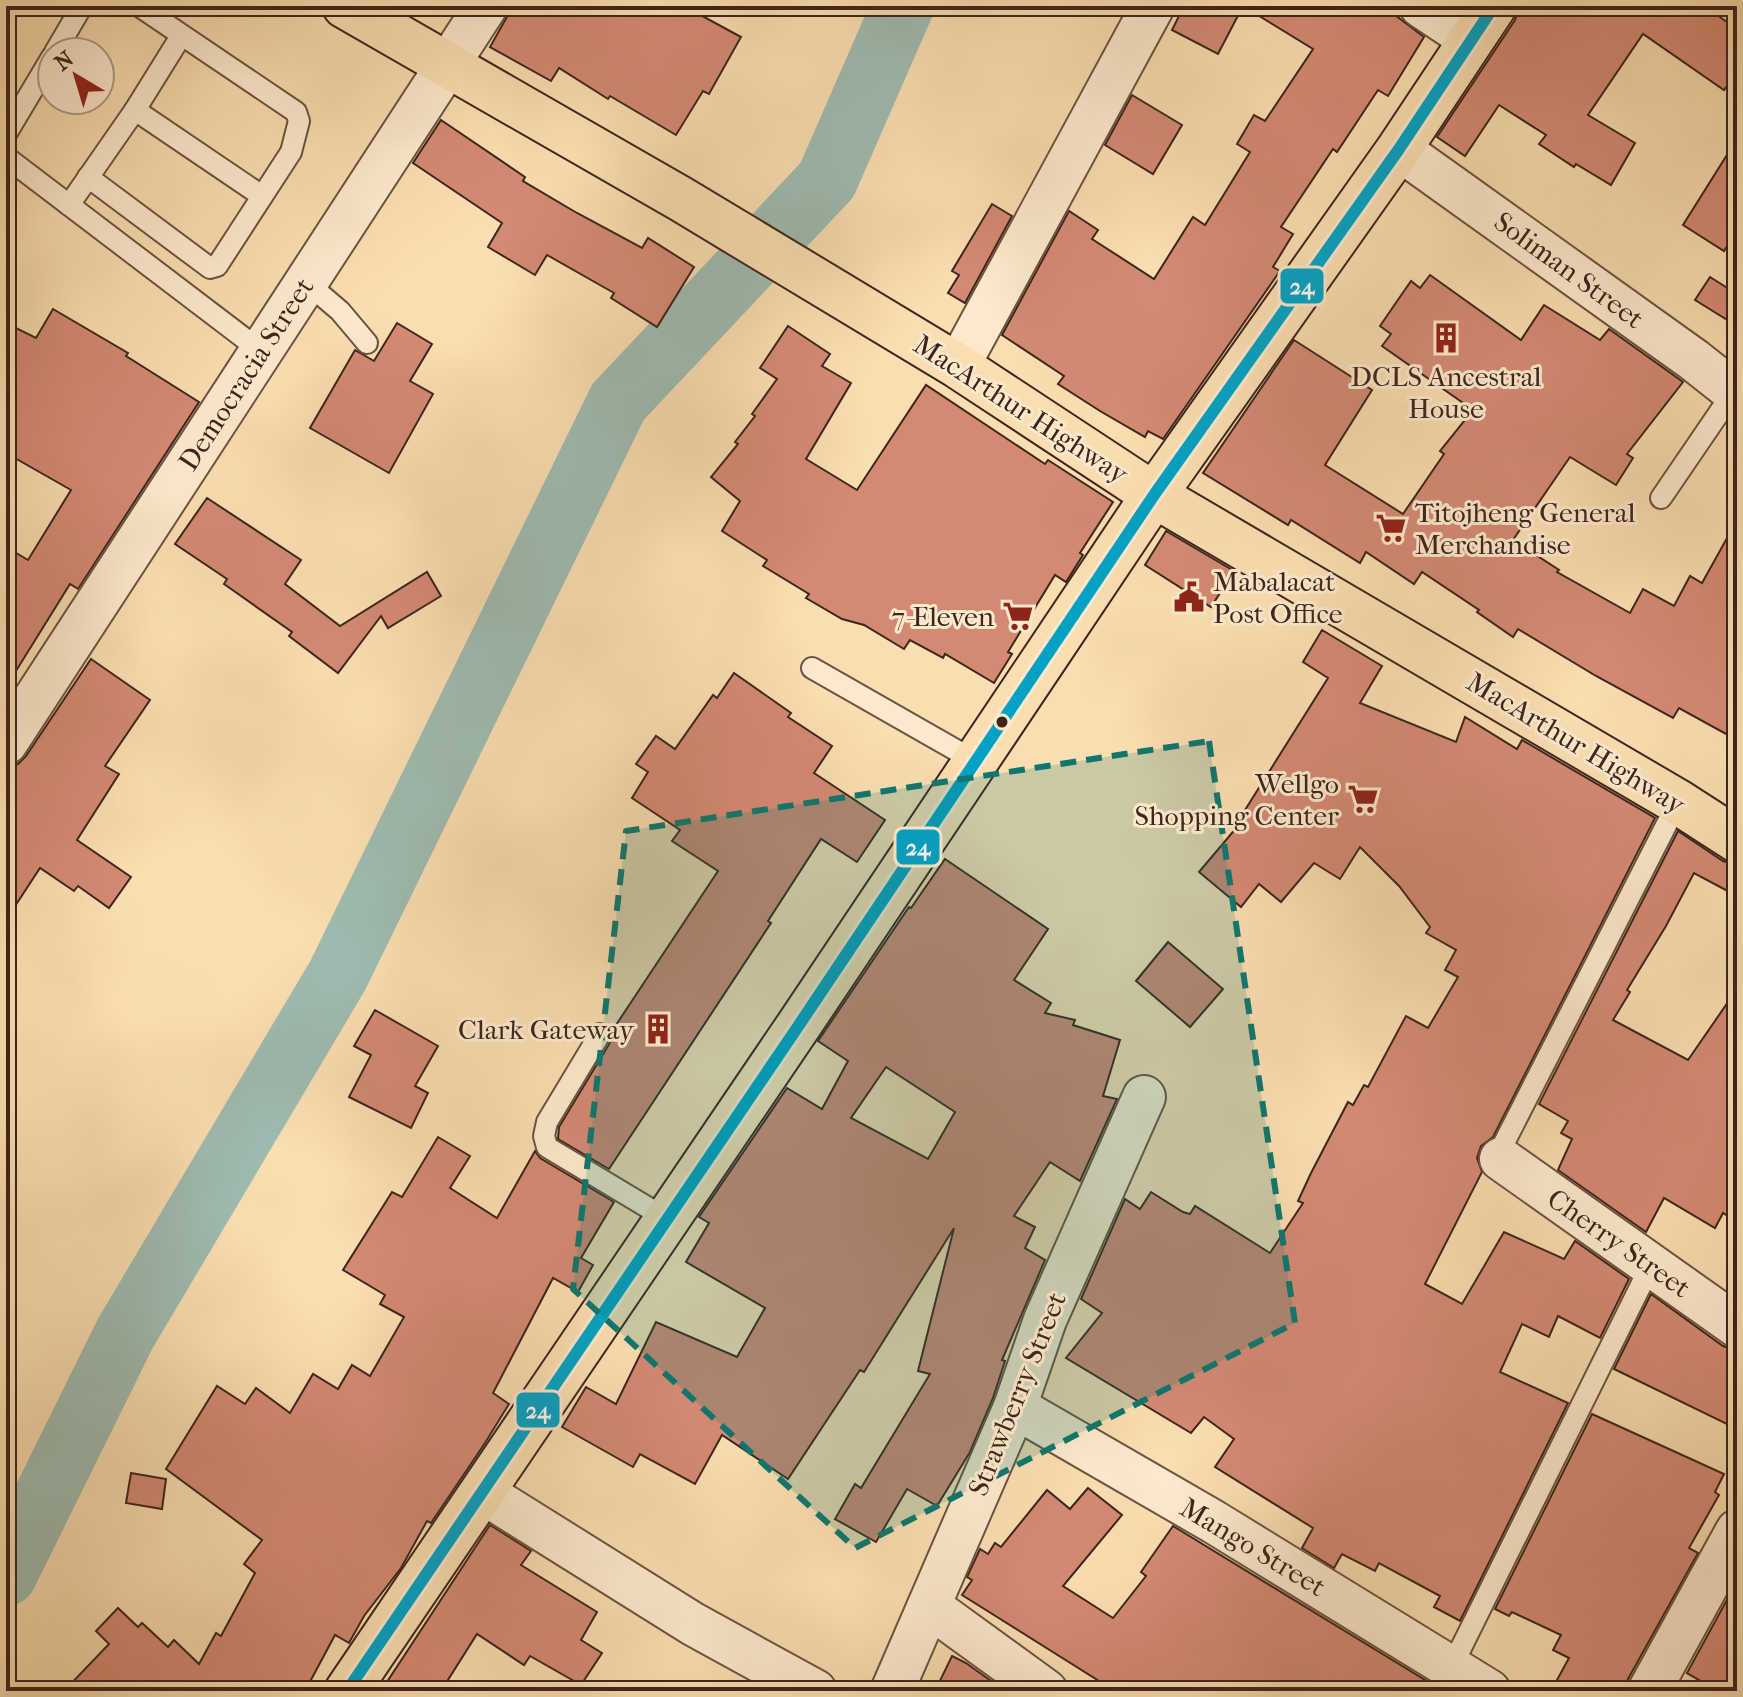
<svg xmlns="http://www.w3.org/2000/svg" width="1743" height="1697" viewBox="0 0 1743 1697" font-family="'IM FELL French Canon',serif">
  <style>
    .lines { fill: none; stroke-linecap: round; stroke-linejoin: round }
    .river { stroke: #9ebbb0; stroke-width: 62 }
    .building { fill: #d48973; stroke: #3c251c; stroke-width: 2; fill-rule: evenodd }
    .lane-casing { stroke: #6c5341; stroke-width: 24 }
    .street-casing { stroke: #6c5341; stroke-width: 46 }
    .primary-casing { stroke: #3c251c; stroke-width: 48 }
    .highway-casing { stroke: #3c251c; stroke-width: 48 }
    .lane { stroke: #fce9cc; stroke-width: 20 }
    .street { stroke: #fce9cc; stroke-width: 42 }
    .primary { stroke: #faddb1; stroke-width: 44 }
    .highway { stroke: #faddb1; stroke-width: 44 }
    .bus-1-casing { stroke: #fce9cc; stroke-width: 18 }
    .bus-1 { stroke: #03a2c5; stroke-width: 12 }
    .marked { fill: #0f766e; fill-opacity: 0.2; stroke: #0f766e; stroke-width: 6; stroke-dasharray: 16 10; stroke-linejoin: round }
    .bus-dot { fill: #3c251c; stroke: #fce9cc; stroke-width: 3 }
    .labels { text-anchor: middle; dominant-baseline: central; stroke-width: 6; stroke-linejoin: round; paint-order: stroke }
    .street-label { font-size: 28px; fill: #3c251c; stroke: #fce9cc }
    .poi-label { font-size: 28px; fill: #3c251c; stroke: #fce9cc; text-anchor: end }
    .line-badge { stroke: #fce9cc; stroke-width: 3 }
    .badge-label { font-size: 22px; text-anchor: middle; font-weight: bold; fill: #fff }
  </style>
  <rect width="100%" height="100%" fill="#faddb1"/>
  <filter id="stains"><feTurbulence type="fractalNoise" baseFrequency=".0025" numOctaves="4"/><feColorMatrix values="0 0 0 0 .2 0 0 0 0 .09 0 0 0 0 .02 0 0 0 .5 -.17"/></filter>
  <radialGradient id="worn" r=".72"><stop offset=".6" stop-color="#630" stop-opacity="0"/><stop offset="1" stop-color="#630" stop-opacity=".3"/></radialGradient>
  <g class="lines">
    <polyline class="river" points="6,1575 125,1334 338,975 618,402 827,180 903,6"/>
  </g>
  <g class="building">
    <polygon points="513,6 684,6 741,37 709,94 703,91 676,135 610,96 608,99 559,68 551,81 490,47"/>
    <polygon points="1184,6 1383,6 1424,37 1388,96 1378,90 1337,152 1333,149 1281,227 1293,234 1273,267 1280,271 1163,439 1148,431 1145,437 1100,411 1058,384 1064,376 1002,335 1069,211 1098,230 1092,239 1154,279 1193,217 1205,225 1250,152 1237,144 1254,115 1265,121 1313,49 1243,6 1218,54 1172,30"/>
    <polygon points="1519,6 1704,6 1737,29 1737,72 1724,90 1643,34 1588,115 1635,143 1611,185 1576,164 1574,167 1539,144 1546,135 1499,105 1465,156 1437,137 1515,20"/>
    <polygon points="1132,95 1182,125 1153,174 1105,145"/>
    <polygon points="441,120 525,177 523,181 577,213 642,248 648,238 694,267 657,327 611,298 614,293 547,255 535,275 488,247 502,223 413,163"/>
    <polygon points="1737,139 1737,230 1724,251 1683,225"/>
    <polygon points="992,204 1012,216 965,303 948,293 959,275 952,271"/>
    <polygon points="1430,275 1521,340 1544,305 1600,340 1609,329 1683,382 1627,454 1633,458 1616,485 1570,457 1513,540 1559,570 1557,572 1630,613 1643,589 1674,606 1690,576 1702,583 1737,520 1737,740 1679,708 1673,718 1596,676 1518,629 1513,637 1477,612 1479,610 1422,572 1414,584 1366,552 1360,563 1291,520 1288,525 1203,473 1294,340 1372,390 1325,465 1403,514 1444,454 1440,451 1473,410 1382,346 1391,334 1380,326 1411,281 1420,288"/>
    <polygon points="1710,277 1737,294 1737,326 1695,300"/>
    <polygon points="53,309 128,353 126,356 199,402 78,589 70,584 6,687 6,547 28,560 71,490 6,453 6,323 36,338"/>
    <polygon points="397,323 432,344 410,381 433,394 389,473 310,428 355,350 374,361"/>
    <polygon points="788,326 830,354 822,366 851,383 806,459 857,490 926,385 1045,464 1048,460 1113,502 1080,553 1083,555 1066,582 1055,575 1008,652 1012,654 994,683 945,654 943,658 910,640 904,649 864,625 842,619 806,598 809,594 763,566 767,560 722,531 740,501 711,477 738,444 735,442 755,416 752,414 777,379 760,368"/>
    <polygon points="207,498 301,560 285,584 340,626 427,572 441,596 388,628 381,616 338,673 289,636 292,632 224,584 227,579 175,544"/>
    <polygon points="1166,531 1234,571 1211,607 1145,565"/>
    <polygon points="1322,630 1382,666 1360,703 1456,742 1465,717 1517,749 1522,740 1655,818 1493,1137 1481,1146 1477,1158 1482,1172 1425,1284 1462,1304 1504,1232 1564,1259 1575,1241 1629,1279 1600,1338 1558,1316 1549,1337 1522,1324 1500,1372 1568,1403 1460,1621 1434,1607 1440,1596 1379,1563 1375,1571 1342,1554 1334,1568 1302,1548 1313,1528 1215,1467 1234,1439 1204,1417 1191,1433 1066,1358 1102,1313 1081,1299 1125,1199 1140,1209 1151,1192 1183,1212 1190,1214 1195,1206 1270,1253 1303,1203 1298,1201 1311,1173 1348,1102 1353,1105 1364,1085 1368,1087 1406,1016 1428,1028 1458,977 1445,970 1456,950 1426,933 1430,927 1399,886 1360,847 1340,879 1314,863 1281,902 1259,884 1241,907 1199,872 1243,820 1240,818 1328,678 1303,662"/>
    <polygon points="91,659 150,700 105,766 119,774 77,840 131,877 109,908 78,886 74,891 40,868 6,920 6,767 18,764 26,756"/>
    <polygon points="734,673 791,713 788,717 832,746 814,773 885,820 857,862 821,839 768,921 771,923 609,1169 558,1139 559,1127 611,1041 612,1031 718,871 672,841 680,830 632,798 648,772 636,764 656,736 675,749 713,695 717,698"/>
    <polygon points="1678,831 1723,861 1737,865 1737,896 1694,873 1666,926 1627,990 1630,992 1613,1020 1688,1060 1737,989 1737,1222 1723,1213 1715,1228 1664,1198 1646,1232 1558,1170 1572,1139 1561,1133 1568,1121 1539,1104"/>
    <path d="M 945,859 L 1048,929 L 1014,980 L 1051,1003 L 1045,1013 L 1075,1020 L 1073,1025 L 1120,1040 L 1103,1096 L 1117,1099 L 1080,1181 L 1050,1162 L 1014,1216 L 1035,1227 L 1025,1248 L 1045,1260 L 1002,1360 L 1005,1361 L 993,1398 L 970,1452 L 937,1506 L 907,1489 L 876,1542 L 835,1519 L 855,1484 L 861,1488 L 930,1374 L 918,1371 L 954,1228 L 864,1372 L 860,1370 L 788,1479 L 722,1435 L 695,1484 L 640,1454 L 633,1467 L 562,1427 L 586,1387 L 616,1404 L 656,1322 L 737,1357 L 765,1308 L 686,1262 L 709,1223 L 699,1217 L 787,1088 L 822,1109 L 848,1061 L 818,1041 L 909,907 L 911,908 ZM 886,1067 L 955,1112 L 928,1159 L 851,1118 Z"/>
    <polygon points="1168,942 1223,989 1190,1027 1136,981"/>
    <polygon points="375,1010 438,1046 415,1086 428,1093 411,1128 349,1097 371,1055 354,1046"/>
    <polygon points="438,1137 470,1156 450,1188 497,1218 535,1151 540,1158 614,1202 581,1258 593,1265 578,1292 553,1278 493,1393 509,1404 485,1443 431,1523 427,1521 401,1568 364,1616 349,1643 335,1635 305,1691 64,1691 109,1644 96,1631 118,1608 138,1627 142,1623 168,1647 174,1640 199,1664 216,1633 221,1636 255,1573 244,1564 262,1540 166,1469 217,1386 245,1404 256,1388 290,1413 313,1374 338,1389 352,1365 370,1376 404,1317 380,1304 385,1295 343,1270 392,1192 402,1197"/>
    <polygon points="1651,1294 1723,1346 1737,1350 1737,1429 1614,1369"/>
    <polygon points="1592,1414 1724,1474 1715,1492 1719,1495 1689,1548 1698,1553 1628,1679 1625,1691 1551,1691 1569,1658 1553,1650 1561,1635 1512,1612 1509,1616 1495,1609"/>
    <polygon points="131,1473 166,1479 162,1509 126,1503"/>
    <polygon points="1088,1488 1122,1515 1063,1586 1113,1618 1146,1576 1141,1572 1173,1526 1443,1691 1115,1691 962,1595 972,1580 967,1577 980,1549 988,1554 995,1543 1001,1547 1047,1490 1070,1509"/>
    <polygon points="490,1525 531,1551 521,1565 597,1612 581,1640 602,1653 581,1685 530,1656 524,1665 477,1634 441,1691 381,1691"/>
    <polygon points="1735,1585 1737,1586 1737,1691 1718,1691 1687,1673"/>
    <polygon points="952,1656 966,1663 1005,1691 935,1691"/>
  </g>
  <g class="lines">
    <g class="lane-casing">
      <g id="lane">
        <polyline points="55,52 82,6"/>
        <polyline points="135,110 262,196"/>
        <polyline points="6,134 52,57"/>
        <polyline points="6,157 261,351"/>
        <polyline points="88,177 210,268 217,266 291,152 299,121 296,112 139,6"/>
        <polyline points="69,205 135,110 181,36"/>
        <polyline points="306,282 340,311 367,343"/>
        <polyline points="1661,498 1734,391"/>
        <polyline points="812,668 975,761"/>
        <polyline points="600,1034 547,1122 544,1136 547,1147 667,1219"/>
        <polyline points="1501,1159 1503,1145 1678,802"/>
        <polyline points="1451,1668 1650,1267"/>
      </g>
    </g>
    <g class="street-casing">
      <g id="street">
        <polyline points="1421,6 1472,40"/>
        <polyline points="1399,149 1694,360 1737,394"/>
        <polyline points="958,366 1153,6"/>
        <polyline points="6,743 486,6"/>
        <polyline points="1501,1159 1737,1326"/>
        <polyline points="1015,1407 1214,1522 1489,1691"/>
        <polyline points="482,1492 693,1624 815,1691"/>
        <polyline points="929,1606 1046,1691"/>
        <polyline points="892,1691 1015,1407 1045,1320 1144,1097"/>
        <polyline points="1649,1691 1737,1531"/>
      </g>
    </g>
    <g class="primary-casing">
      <polyline id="primary" points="347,1691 799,1025 1154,495 1399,149 1494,6"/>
    </g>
    <g class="highway-casing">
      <polyline id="highway" points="345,6 681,199 958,366 1154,495 1678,802 1737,840"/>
    </g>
    <use href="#lane" class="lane"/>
    <use href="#street" class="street"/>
    <use href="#primary" class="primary"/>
    <use href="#highway" class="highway"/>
    <g class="bus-1-casing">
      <polyline id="bus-1" points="347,1691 799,1025 1154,495 1399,149 1494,6"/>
    </g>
    <use href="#bus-1" class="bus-1"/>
  </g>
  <path class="marked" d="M 1209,741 L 1295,1323 L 855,1548 L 573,1289 L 626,831 Z"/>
  <defs>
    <g id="building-bare" transform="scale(2.4)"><path d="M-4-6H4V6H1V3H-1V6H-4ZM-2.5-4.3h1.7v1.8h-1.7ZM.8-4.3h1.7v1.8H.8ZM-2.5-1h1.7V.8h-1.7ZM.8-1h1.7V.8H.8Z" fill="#8f2418" stroke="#fce9cc" stroke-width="2.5" paint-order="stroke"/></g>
    <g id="supermarket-bare" transform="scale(2.4)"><path d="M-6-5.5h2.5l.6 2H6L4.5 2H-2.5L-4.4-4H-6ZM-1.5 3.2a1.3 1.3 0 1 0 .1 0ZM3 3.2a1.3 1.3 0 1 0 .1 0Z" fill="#8f2418" stroke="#fce9cc" stroke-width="2.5" paint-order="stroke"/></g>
    <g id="civic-bare" transform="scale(2.4)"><path d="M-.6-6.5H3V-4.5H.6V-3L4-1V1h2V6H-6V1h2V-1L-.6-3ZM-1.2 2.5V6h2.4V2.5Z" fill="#8f2418" stroke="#fce9cc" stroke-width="2.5" paint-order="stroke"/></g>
  </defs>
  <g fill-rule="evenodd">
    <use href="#building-bare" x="1446" y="338"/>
    <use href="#supermarket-bare" x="1391" y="528"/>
    <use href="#civic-bare" x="1189" y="597"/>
    <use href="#supermarket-bare" x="1018" y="616"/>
    <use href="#supermarket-bare" x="1363" y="799"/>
    <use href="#building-bare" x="658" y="1029"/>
  </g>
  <circle class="bus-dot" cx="1002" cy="722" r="7"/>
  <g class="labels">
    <g class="street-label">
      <text transform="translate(1569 270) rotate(36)">Soliman Street</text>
      <text transform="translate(246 374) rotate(-57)">Democracia Street</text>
      <text transform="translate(1021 409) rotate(33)">MacArthur Highway</text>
      <text transform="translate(1576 743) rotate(31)">MacArthur Highway</text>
      <text transform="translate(1619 1243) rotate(35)">Cherry Street</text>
      <text transform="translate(1017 1394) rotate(-68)">Strawberry Street</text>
      <text transform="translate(1253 1547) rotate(31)">Mango Street</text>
    </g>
    <g class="poi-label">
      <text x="1446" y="376" text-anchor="middle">DCLS Ancestral<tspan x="1446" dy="32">House</tspan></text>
      <text x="1415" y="512" text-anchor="start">Titojheng General<tspan x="1415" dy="32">Merchandise</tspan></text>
      <text x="1213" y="581" text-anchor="start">Mabalacat<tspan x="1213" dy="32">Post Office</tspan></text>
      <text x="994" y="616">7-Eleven</text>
      <text x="1339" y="783">Wellgo<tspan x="1339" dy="32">Shopping Center</tspan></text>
      <text x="634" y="1029">Clark Gateway</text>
    </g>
  </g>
  <g class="line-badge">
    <rect x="1279" y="267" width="46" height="38" rx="8" fill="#03a2c5"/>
    <rect x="895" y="828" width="46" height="38" rx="8" fill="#03a2c5"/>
    <rect x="515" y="1391" width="46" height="38" rx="8" fill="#03a2c5"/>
  </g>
  <g class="badge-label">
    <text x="1302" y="294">24</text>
    <text x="918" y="855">24</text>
    <text x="538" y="1418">24</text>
  </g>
  <rect width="1743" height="1697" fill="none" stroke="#faddb1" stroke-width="32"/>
  <rect x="8" y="8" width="1727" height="1681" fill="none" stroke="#3c251c" stroke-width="4"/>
  <rect x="16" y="16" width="1711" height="1665" fill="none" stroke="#3c251c" stroke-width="2"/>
  <g transform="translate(76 76) rotate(322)"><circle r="38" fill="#fce9cc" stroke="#af9b86" stroke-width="2"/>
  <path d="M0-6L14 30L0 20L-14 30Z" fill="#8f2418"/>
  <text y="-12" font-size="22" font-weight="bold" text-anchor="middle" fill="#3c251c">N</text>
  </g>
  <rect width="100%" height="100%" filter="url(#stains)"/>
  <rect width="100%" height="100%" fill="url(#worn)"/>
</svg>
